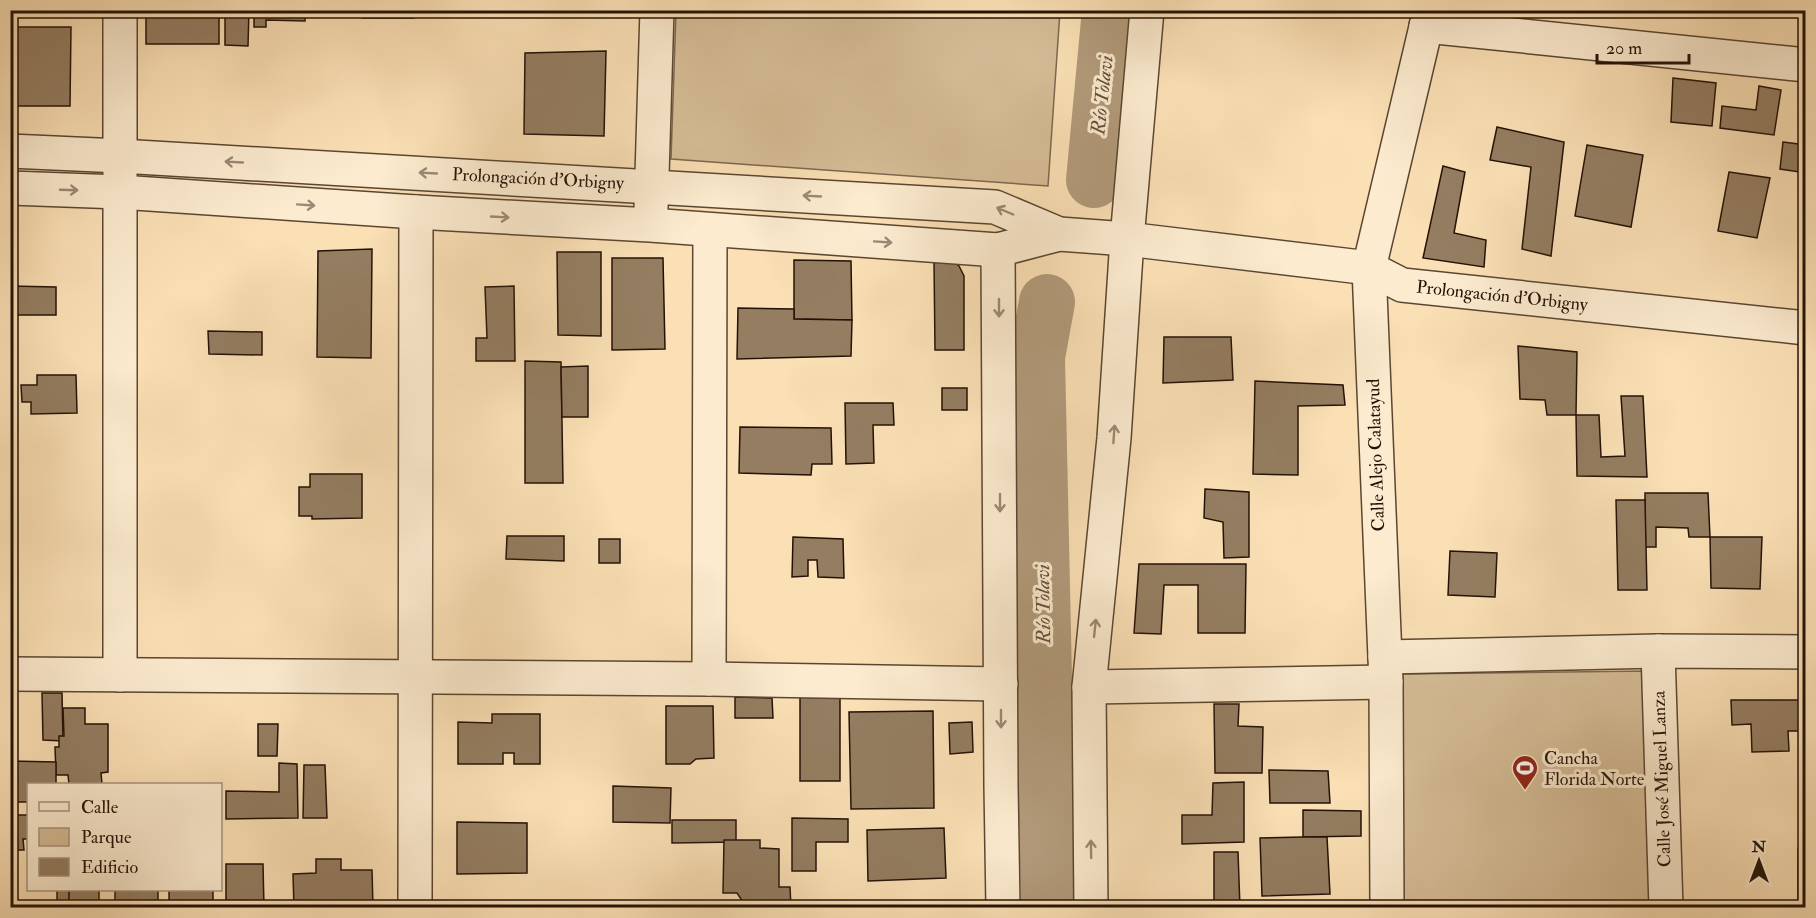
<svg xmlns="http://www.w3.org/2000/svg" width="1816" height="918" viewBox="0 0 1816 918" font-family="'IM FELL Double Pica',serif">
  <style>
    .green { fill: #d6bd97; stroke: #7d684f; stroke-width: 1.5 }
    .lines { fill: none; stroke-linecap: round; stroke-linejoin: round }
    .river { stroke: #b29a7a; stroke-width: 56 }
    .building { fill: #947d61; stroke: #241207; stroke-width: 1.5 }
    .minor-casing { stroke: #5a4632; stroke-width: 36 }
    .minor { stroke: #fcebcf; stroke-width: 33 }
    .oneway { stroke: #9b8975 }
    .labels { text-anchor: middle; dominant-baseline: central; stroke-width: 6; stroke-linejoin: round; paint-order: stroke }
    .street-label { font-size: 18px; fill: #241207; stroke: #fcebcf }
    .poi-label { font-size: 18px; fill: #241207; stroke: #fcebcf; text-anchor: start }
    .water-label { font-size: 20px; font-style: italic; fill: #644f3b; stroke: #fcebcf }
  </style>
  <rect width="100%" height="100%" fill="#fbe0b5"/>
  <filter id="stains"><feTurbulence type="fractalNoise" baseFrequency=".00333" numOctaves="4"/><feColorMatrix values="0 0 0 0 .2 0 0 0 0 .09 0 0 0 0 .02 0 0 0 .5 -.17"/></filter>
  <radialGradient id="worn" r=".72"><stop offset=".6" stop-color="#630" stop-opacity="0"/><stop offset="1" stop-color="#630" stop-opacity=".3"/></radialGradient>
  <g class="green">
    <polygon points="676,11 1060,11 1048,186 671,159"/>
    <polygon points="1648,671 1651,907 1403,907 1400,674"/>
  </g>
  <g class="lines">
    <g class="river">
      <polyline points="1094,180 1110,10"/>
      <polyline points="1047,302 1037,357 1049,908"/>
    </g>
  </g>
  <g class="building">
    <polygon points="225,10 249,10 248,46 225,45"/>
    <polygon points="254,10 305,10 305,21 266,20 266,27 254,27"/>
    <rect x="362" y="10" width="52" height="8"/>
    <polygon points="146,14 219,16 219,44 146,44"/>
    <polygon points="10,27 71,27 70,106 10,106"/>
    <polygon points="606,51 604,136 524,134 525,53"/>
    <polygon points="1805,71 1806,71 1806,120 1800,119"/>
    <polygon points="1673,78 1716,83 1712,126 1671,122"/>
    <polygon points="1759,86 1781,90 1774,135 1720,128 1722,106 1756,110"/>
    <polygon points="1497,127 1564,142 1551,256 1522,249 1531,167 1490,160"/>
    <polygon points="1783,142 1806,145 1806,173 1780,169"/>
    <polygon points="1587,145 1643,155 1631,227 1575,216"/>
    <polygon points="1443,166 1465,172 1454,233 1486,240 1484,267 1423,258"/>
    <polygon points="1729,172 1770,178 1757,238 1718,231"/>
    <polygon points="372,249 371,358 317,357 318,251"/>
    <polygon points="557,252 601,252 601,336 558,335"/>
    <polygon points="612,258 663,258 665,349 612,350"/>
    <polygon points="794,260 851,261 852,320 794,319"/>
    <polygon points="934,260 954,262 959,266 964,276 964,350 935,350"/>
    <polygon points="10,286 56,287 56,315 10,315"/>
    <polygon points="514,286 515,361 476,361 476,338 487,338 485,287"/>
    <polygon points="738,308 794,309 794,319 852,320 851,356 737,359"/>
    <polygon points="208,331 262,332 262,355 209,354"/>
    <polygon points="1164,337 1231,337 1233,380 1163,383"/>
    <polygon points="1518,346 1577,352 1576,415 1547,415 1545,400 1520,399"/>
    <polygon points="525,361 561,362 563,483 525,483"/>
    <polygon points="588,366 588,417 562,417 561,367"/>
    <polygon points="37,375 76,375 77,413 31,414 31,402 22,402 21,385 37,385"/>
    <polygon points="1255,381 1343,385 1345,405 1298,406 1298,475 1253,474"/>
    <rect x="942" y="388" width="25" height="22"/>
    <polygon points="1621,396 1643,396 1647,477 1577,476 1576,415 1599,415 1601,457 1625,456"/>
    <polygon points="845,403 893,403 894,425 873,425 874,463 846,464"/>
    <polygon points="740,427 831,428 832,464 812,464 811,475 739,473"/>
    <polygon points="310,474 362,474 362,518 312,519 312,516 299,516 299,487 310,487"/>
    <polygon points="1205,489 1249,492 1249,557 1224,558 1223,522 1204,518"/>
    <polygon points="1645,493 1708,493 1710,537 1689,537 1688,528 1656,527 1656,547 1645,547"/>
    <polygon points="1616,500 1645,500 1647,590 1618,590"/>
    <polygon points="507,536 564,536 564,561 506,559"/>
    <polygon points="793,537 843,539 844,578 818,577 817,560 808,560 808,576 792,577"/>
    <polygon points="1710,537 1762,537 1760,589 1711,588"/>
    <rect x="599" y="539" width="21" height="24"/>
    <polygon points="1450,551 1497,553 1495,597 1448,595"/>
    <polygon points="1139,564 1246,564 1245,633 1198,633 1198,585 1164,585 1161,634 1134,633"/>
    <polygon points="42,693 62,693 63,741 43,740"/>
    <polygon points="800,695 840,696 840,781 800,781"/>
    <polygon points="735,697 772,698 773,718 735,718"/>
    <polygon points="1731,700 1802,700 1803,731 1788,731 1789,751 1752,752 1751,724 1732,725"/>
    <polygon points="1214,704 1239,704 1238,726 1263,727 1262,773 1215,773"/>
    <polygon points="666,706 713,706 714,758 696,759 690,764 666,764"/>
    <polygon points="63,708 85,708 85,724 108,724 108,772 101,773 102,784 69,784 68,775 56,775 55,747 59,747 59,736 64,736"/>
    <polygon points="933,711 934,808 851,809 849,712"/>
    <polygon points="492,714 540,714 540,764 514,764 514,753 503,753 503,764 458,764 458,722 492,723"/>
    <polygon points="972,722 973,752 950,754 949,723"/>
    <polygon points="258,724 278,724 277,756 258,756"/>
    <polygon points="10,761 56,762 56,784 28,784 28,802 10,802"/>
    <polygon points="279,763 297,764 298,818 226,819 226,791 279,792"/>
    <polygon points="304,765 325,765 327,818 303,818"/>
    <polygon points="1269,770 1328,771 1330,803 1270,803"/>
    <polygon points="1244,782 1244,842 1182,844 1182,815 1212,815 1213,783"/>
    <polygon points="613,786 671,788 670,823 613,822"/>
    <polygon points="1303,810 1361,811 1361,836 1303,837"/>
    <polygon points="10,815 28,815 28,839 23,839 24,850 10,850"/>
    <polygon points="792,818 848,819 848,842 816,842 816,871 792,871"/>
    <polygon points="672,820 736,820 736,842 672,843"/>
    <polygon points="457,822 527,823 527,873 457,874"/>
    <polygon points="944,828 946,878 868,881 867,830"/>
    <polygon points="1303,837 1327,837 1330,894 1262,896 1260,838"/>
    <polygon points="724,840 760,840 760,848 779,849 779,887 790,887 791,908 747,908 737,893 723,893"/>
    <rect x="1798" y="848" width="8" height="60"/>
    <polygon points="1214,852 1238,852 1240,908 1214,908"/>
    <polygon points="316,859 341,859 341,870 372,870 373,908 294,908 293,874 316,873"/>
    <polygon points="226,864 263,864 264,908 226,908"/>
    <polygon points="57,890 69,890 69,905 89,905 89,908 57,908"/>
    <rect x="69" y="890" width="30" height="15"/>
    <rect x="115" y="890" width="43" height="18"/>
    <rect x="169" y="890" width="44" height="18"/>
  </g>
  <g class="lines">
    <g class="minor-casing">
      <g id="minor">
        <polyline points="120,10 120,675"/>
        <polyline points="1426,26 1806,65"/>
        <polyline points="10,151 120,156 995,207 1059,234 1127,239 1369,268 1402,285 1806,328"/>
        <polyline points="10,188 120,192 416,212 650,225 998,250 1059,234"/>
        <polyline points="651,208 657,10"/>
        <polyline points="998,250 1001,786 1003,908"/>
        <polyline points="1658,651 1666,908"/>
        <polyline points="1385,657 1658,651 1806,652"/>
        <polyline points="10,674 709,679 1001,684"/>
        <polyline points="709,679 710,231"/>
        <polyline points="1089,687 1386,682"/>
        <polyline points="415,908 416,212"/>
        <polyline points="1091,908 1089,687 1114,438 1127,239 1147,10"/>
        <polyline points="1387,908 1386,682 1369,268 1430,10"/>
      </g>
    </g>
    <use href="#minor" class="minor"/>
  </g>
  <defs><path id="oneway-shaft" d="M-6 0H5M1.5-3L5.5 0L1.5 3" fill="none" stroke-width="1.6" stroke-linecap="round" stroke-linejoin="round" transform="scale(1.5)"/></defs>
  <g class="oneway">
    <use href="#oneway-shaft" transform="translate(234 162) rotate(-177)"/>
    <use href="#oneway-shaft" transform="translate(428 173) rotate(-177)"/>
    <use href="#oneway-shaft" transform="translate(69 190) rotate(2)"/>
    <use href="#oneway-shaft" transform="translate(812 196) rotate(-177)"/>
    <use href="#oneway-shaft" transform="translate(306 205) rotate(4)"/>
    <use href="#oneway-shaft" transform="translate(1005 211) rotate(-157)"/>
    <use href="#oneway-shaft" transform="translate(500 217) rotate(3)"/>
    <use href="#oneway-shaft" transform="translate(883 242) rotate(4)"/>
    <use href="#oneway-shaft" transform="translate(999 308) rotate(90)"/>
    <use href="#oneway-shaft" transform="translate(1114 434) rotate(-86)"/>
    <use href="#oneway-shaft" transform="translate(1000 503) rotate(90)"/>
    <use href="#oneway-shaft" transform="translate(1095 628) rotate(-84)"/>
    <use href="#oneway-shaft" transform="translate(1001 719) rotate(90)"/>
    <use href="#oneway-shaft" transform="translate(1091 849) rotate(-91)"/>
  </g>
  <defs>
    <g id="stadium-pin" transform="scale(1.35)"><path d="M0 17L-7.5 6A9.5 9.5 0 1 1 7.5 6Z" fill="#8f2418" stroke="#fcebcf"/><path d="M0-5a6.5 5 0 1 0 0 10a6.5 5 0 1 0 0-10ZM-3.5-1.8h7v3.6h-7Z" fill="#fff"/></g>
  </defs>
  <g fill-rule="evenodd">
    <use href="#stadium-pin" x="1525" y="768"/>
  </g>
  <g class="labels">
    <g class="street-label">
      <text transform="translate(538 179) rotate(3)">Prolongación d'Orbigny</text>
      <text transform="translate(1502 296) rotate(6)">Prolongación d'Orbigny</text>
      <text transform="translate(1376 455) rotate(-92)">Calle Alejo Calatayud</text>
      <text transform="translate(1662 779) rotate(-92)">Calle José Miguel Lanza</text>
    </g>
    <g class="poi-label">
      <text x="1544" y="758">Cancha<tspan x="1544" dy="21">Florida Norte</tspan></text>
    </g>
    <g class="water-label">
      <text transform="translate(1102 95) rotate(-84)">Río Tolavi</text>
      <text transform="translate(1043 604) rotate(-91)">Río Tolavi</text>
    </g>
  </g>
  <rect width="1816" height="918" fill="none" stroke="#fbe0b5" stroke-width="36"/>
  <rect x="12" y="12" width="1792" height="894" fill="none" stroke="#241207" stroke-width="3"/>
  <rect x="18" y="18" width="1780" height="882" fill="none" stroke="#241207" stroke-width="1.5"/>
  <rect x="27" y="783" width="195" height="108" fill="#fcebcf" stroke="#a6947f" stroke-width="1.5"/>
  <rect x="39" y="802" width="30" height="9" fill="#fcebcf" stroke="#a6947f" stroke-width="1.5"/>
  <text x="81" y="813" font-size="18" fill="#241207">Calle</text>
  <rect x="39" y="828" width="30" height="18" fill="#d6bd97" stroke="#a6947f" stroke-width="1.5"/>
  <text x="81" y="843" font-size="18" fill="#241207">Parque</text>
  <rect x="39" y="858" width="30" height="18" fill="#947d61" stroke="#a6947f" stroke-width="1.5"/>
  <text x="81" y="873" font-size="18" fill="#241207">Edificio</text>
  <g transform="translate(1759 861)" stroke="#fcebcf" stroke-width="4.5" paint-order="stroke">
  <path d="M0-4.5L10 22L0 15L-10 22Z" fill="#241207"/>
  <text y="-9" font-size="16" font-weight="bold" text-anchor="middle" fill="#241207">N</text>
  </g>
  <path d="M1597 54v9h92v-9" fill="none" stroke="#241207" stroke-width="3"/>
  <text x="1606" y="54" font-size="18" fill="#241207" stroke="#fcebcf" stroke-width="4.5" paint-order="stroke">20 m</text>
  <rect width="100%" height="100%" filter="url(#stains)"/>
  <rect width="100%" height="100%" fill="url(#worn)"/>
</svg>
